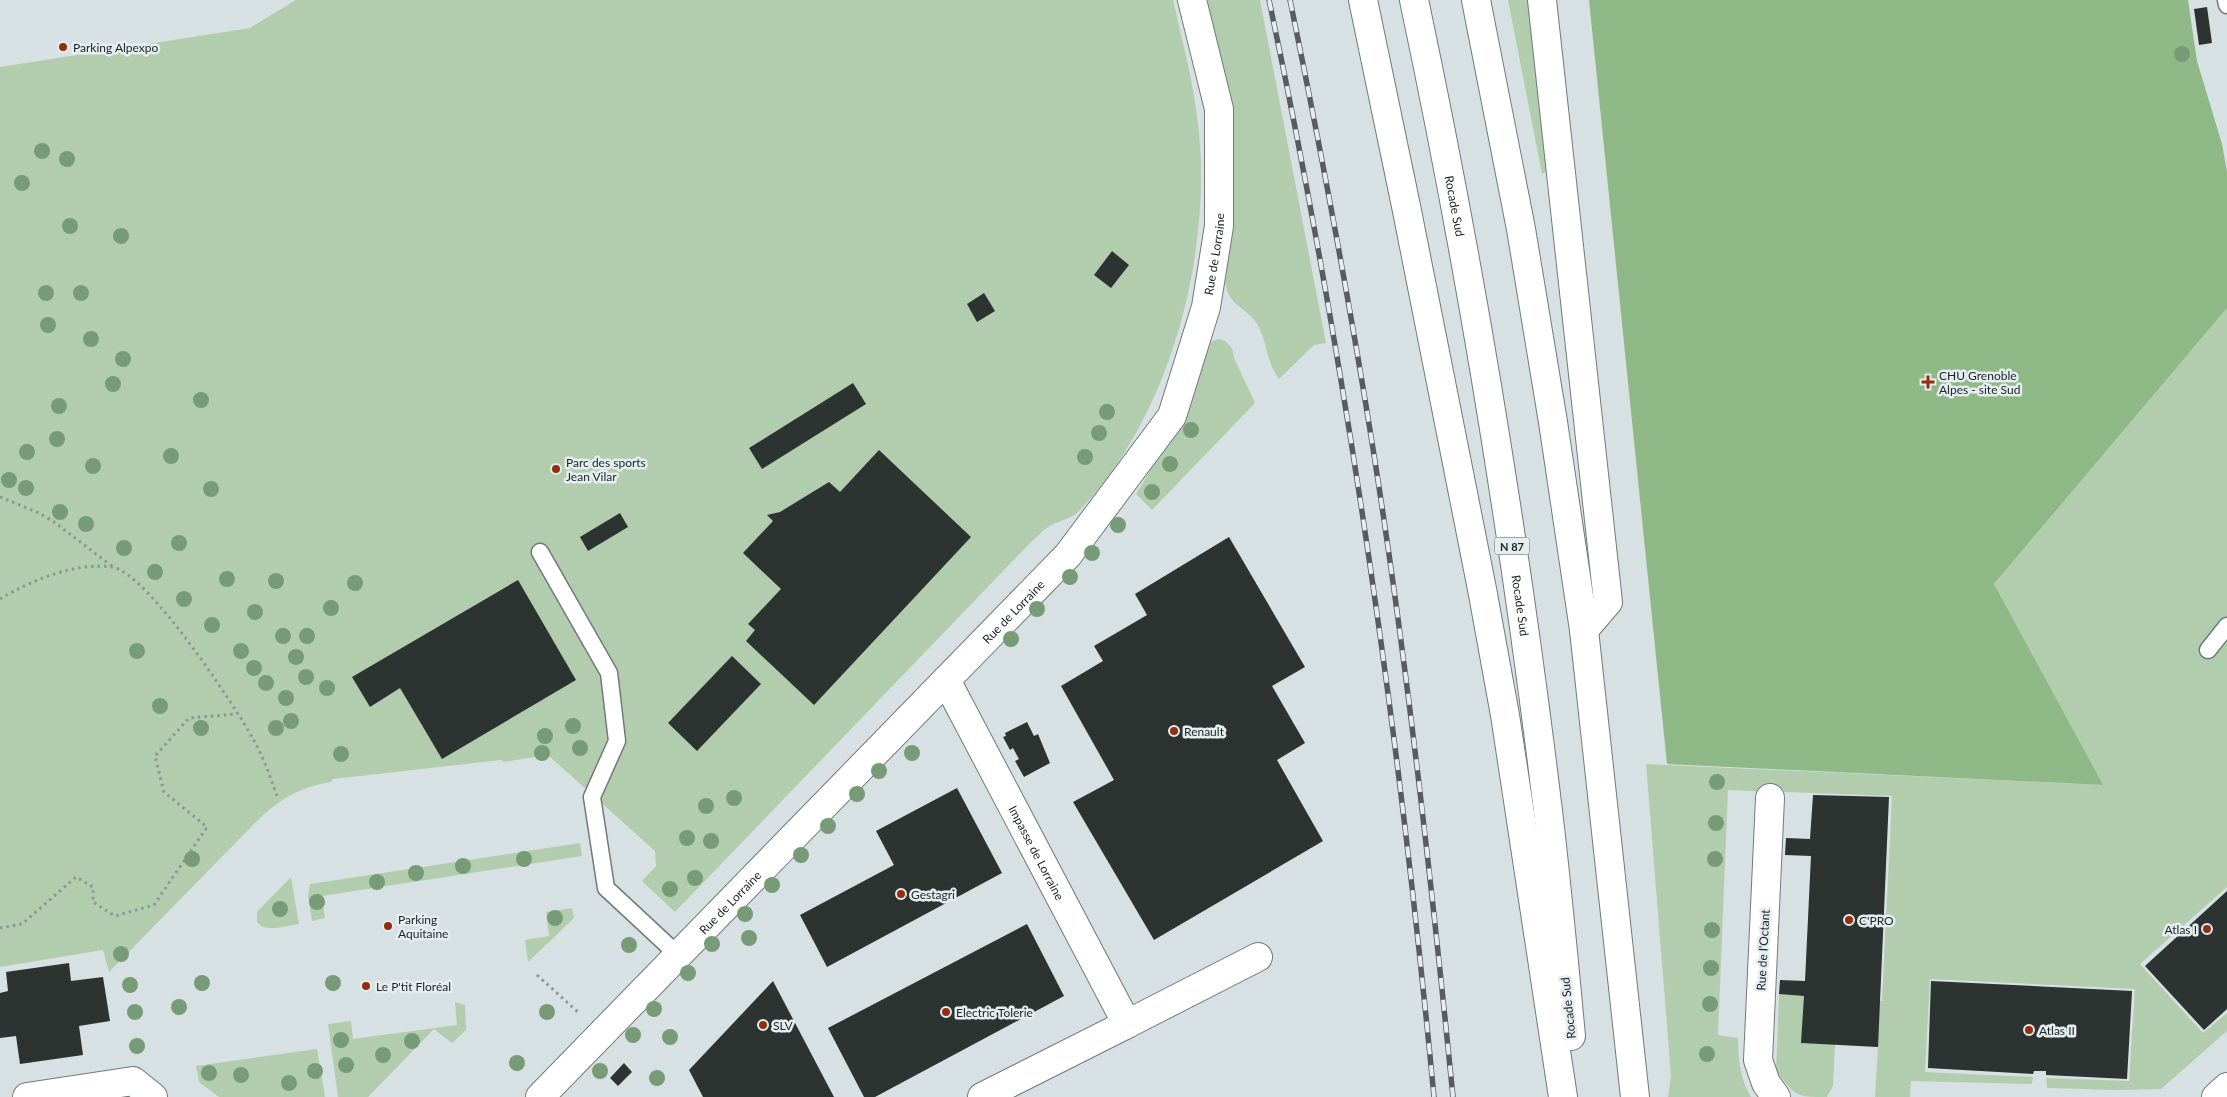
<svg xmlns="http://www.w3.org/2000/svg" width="2227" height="1097" viewBox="0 0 2227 1097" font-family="Lato,sans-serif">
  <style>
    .green { fill: #b2cdad }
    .forest { fill: #8eb986 }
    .building { fill: #2c3331 }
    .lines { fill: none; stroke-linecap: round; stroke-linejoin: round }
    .lane-casing { stroke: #717a7b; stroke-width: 19 }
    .street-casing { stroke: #717a7b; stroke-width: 30 }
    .highway-casing { stroke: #717a7b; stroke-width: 30 }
    .path { stroke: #8d9597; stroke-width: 3; stroke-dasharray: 2.5 4; stroke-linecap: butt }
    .lane { stroke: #fff; stroke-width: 16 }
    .street { stroke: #fff; stroke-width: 28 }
    .highway { stroke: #fff; stroke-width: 28 }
    .rail-casing { stroke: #575d5e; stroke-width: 5.5 }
    .rail { stroke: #e4eef0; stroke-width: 4; stroke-dasharray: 11; stroke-linecap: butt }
    .tree { fill: #779b77 }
    .poi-dot { fill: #942d0d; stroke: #e4eef0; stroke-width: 2 }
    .labels { text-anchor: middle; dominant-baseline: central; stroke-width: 5; stroke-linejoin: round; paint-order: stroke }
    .shield { fill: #e4eef0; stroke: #595f60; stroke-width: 1 }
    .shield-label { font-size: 11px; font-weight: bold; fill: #1e2223 }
    .poi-label { font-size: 12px; fill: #1e2223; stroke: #e4eef0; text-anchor: start }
    .street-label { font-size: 12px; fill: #1e2223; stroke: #e4eef0 }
  </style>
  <rect width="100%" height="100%" fill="#d7e1e3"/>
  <g class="green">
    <path d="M 296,0 L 1173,0 C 1183,44 1195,88 1199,133 C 1211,260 1169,419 1078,512 C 1071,519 1057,521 1048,527 C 1042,531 1037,537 1031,542 L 675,912 L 642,881 L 656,866 L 655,851 L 548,755 L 503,762 L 501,760 L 333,779 L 331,782 C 300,787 280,799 258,820 L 109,972 L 103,950 L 0,967 L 0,67 L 250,28 Z"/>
    <path d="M 1207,0 L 1260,0 L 1326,343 L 1314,345 L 1279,379 C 1265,360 1268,342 1257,324 C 1245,305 1228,307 1225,281 C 1232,233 1237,184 1232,136 C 1227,90 1217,45 1207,0 Z"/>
    <polygon points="1508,0 1528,0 1548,170 1542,174"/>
    <path d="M 2227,308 L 2227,887 L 2140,964 L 2203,1033 L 2227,1013 L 2227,1031 L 2161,1089 L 2118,1090 L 2047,1088 L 2046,1078 L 2129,1081 L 2135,989 L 1930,979 L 1925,1072 L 2033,1077 L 2032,1084 L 1911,1081 L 1910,1097 L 1875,1097 L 1878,1047 L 1835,1044 L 1833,1086 L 1827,1097 C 1793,1097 1797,1096 1776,1071 L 1779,994 L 1882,1001 L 1892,796 L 1728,790 L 1718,1035 L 1738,1038 C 1738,1058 1740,1079 1751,1097 L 1668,1097 L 1671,1076 L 1646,764 L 2102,785 L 1994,584 Z"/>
    <path d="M 1218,339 L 1225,341 L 1232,348 L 1234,358 L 1255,403 L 1152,510 L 1136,494 C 1167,445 1193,396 1211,342 Z"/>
    <polygon points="580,843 582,856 322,896 325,918 312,921 308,896 310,884"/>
    <path d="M 291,877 L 299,924 C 285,926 265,933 257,922 L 257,912 Z"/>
    <polygon points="572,908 574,918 528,962 525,940 549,936 546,912"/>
    <polygon points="455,1002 465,1005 466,1030 452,1043 434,1029 368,1097 338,1097 328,1024 351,1021 353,1039 457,1025"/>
    <polygon points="317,1049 325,1097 219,1097 199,1082 196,1066"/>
  </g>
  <polygon class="forest" points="1589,0 2188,0 2197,61 2222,144 2227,172 2227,308 1994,584 2103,785 1667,764"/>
  <g class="building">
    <polygon points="2207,7 2212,43 2199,45 2194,9"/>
    <polygon points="1112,251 1129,265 1111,288 1094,275"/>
    <polygon points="984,293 995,311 977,322 967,304"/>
    <polygon points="853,383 866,404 762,469 749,448"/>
    <polygon points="879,450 971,537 814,705 746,641 755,630 748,624 781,589 743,553 773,521 767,515 780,512 829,482 840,492"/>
    <polygon points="620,513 628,527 588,551 580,537"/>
    <polygon points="1229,537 1305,667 1272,686 1305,743 1277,760 1323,841 1154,940 1073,802 1114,780 1061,686 1103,661 1094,646 1147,615 1135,594"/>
    <polygon points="518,580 576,680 442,759 400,688 370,707 352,677"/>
    <polygon points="732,656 761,684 697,751 668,723"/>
    <polygon points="1027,722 1034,736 1038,734 1050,763 1024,777 1015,761 1019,759 1013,748 1010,750 1003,737 1006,736 1005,733"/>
    <polygon points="957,788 1002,873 827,967 800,915 894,865 876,831"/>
    <polygon points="1813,795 1889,797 1878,1047 1801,1043 1804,996 1779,994 1780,980 1805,981 1811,856 1785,855 1786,838 1810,839"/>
    <polygon points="2227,891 2227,1009 2204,1030 2145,966"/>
    <polygon points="1027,924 1064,996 875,1097 864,1097 828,1028"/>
    <polygon points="69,963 71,981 103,977 110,1021 79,1026 83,1055 20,1064 16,1036 0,1038 0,993 8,991 6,972"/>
    <polygon points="773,981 834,1097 703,1097 689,1070"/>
    <polygon points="1931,981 2132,991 2127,1079 2046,1075 2046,1071 2034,1071 2033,1074 1928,1068"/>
    <polygon points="624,1063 632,1072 618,1086 610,1078"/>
  </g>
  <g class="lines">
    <g class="lane-casing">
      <g id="lane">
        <polyline points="2226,0 2227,5"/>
        <polyline points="540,552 609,673 617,741 592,797 606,888 678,955"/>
        <polyline points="2208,650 2227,626"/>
      </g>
    </g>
    <g class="street-casing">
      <g id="street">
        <path id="s1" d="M 946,680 L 1127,1024 L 982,1097"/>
        <polyline points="1770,798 1758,1060 1766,1083 1776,1097"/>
        <polyline points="1127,1024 1258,957"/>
        <polyline points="27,1097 133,1081 153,1097"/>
        <path id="s2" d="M 540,1097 L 1068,555 L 1172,416 L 1206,307 L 1219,226 L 1219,109 L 1192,0"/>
        <polyline points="2216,1097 2227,1087"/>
      </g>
    </g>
    <g class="highway-casing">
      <g id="highway">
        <polyline points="1363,0 1406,206 1482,589 1505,715 1563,1097"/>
        <path id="s3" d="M 1414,0 C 1471,268 1515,539 1548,811 C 1557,886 1564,961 1571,1036"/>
        <polyline points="1476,0 1521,229 1553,422 1584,630 1635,1097"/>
        <polyline points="1542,0 1608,602 1584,630"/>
      </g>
    </g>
    <g class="path">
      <polyline points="0,497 39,513 54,522 113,567"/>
      <path d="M 0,599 C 32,580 75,562 112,567 C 147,572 235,706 253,739 C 264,758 271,779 278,799"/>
      <polyline points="0,928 22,924 76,877 93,887 93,902 115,916 154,905 207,827 164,792 155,756 189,718 237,714"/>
      <polyline points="537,975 579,1013"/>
    </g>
    <use href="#lane" class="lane"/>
    <use href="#street" class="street"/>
    <use href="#highway" class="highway"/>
    <g class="rail-casing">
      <g id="rail">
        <path d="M 1269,0 C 1346,362 1399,729 1434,1097"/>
        <path d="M 1290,0 C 1326,175 1359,350 1385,527 C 1413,716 1434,906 1453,1097"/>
      </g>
    </g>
    <use href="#rail" class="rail"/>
  </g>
  <g class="tree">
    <circle cx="2182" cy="54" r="8"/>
    <circle cx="42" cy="151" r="8"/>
    <circle cx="67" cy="159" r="8"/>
    <circle cx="22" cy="183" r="8"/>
    <circle cx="70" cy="226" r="8"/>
    <circle cx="121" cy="236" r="8"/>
    <circle cx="46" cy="293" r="8"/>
    <circle cx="81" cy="293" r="8"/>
    <circle cx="48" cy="325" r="8"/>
    <circle cx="91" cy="339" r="8"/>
    <circle cx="123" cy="359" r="8"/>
    <circle cx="113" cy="384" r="8"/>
    <circle cx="201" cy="400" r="8"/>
    <circle cx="59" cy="406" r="8"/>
    <circle cx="1107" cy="412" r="8"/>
    <circle cx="1191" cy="430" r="8"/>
    <circle cx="1099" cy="433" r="8"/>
    <circle cx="57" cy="439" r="8"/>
    <circle cx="27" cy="452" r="8"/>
    <circle cx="171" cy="456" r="8"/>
    <circle cx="1085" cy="457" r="8"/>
    <circle cx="1170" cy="464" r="8"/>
    <circle cx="93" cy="466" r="8"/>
    <circle cx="9" cy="480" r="8"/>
    <circle cx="26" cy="488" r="8"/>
    <circle cx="211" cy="489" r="8"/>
    <circle cx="1152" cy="492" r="8"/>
    <circle cx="60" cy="512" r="8"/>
    <circle cx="86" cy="524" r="8"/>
    <circle cx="1118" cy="525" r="8"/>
    <circle cx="179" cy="543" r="8"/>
    <circle cx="124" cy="548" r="8"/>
    <circle cx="1092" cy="553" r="8"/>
    <circle cx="155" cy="572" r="8"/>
    <circle cx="1070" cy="577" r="8"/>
    <circle cx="227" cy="579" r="8"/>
    <circle cx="276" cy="581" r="8"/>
    <circle cx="355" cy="583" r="8"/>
    <circle cx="184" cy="599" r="8"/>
    <circle cx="331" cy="608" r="8"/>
    <circle cx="1037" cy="609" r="8"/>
    <circle cx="255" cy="612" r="8"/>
    <circle cx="212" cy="625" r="8"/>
    <circle cx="283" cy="636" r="8"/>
    <circle cx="307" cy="636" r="8"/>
    <circle cx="1011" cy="639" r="8"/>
    <circle cx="137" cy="651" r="8"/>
    <circle cx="241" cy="651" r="8"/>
    <circle cx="296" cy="657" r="8"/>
    <circle cx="254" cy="668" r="8"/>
    <circle cx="306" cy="677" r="8"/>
    <circle cx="266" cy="683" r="8"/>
    <circle cx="327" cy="688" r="8"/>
    <circle cx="286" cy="698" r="8"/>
    <circle cx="160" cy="706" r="8"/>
    <circle cx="291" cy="721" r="8"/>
    <circle cx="573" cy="726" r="8"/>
    <circle cx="201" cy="728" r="8"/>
    <circle cx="276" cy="728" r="8"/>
    <circle cx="545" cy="736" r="8"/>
    <circle cx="580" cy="748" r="8"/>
    <circle cx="542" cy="753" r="8"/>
    <circle cx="912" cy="753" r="8"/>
    <circle cx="341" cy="754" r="8"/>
    <circle cx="879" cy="771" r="8"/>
    <circle cx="1717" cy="782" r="8"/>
    <circle cx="857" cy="794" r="8"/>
    <circle cx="734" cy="798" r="8"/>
    <circle cx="706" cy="806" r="8"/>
    <circle cx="1716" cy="823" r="8"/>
    <circle cx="828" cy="826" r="8"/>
    <circle cx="687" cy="838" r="8"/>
    <circle cx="711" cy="841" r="8"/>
    <circle cx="801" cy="855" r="8"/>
    <circle cx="192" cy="859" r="8"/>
    <circle cx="524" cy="859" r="8"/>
    <circle cx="1715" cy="859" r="8"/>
    <circle cx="463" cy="866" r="8"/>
    <circle cx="416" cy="873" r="8"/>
    <circle cx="695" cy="878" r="8"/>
    <circle cx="377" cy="882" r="8"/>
    <circle cx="772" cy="885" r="8"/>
    <circle cx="670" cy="889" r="8"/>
    <circle cx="317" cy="902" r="8"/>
    <circle cx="280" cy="909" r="8"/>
    <circle cx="745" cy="914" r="8"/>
    <circle cx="555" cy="918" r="8"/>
    <circle cx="1712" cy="930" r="8"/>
    <circle cx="749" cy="938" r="8"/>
    <circle cx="712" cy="944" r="8"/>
    <circle cx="629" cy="945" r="8"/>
    <circle cx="121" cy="954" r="8"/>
    <circle cx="1711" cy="968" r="8"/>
    <circle cx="688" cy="973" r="8"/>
    <circle cx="202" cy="983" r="8"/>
    <circle cx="333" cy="983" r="8"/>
    <circle cx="130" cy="985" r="8"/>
    <circle cx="1710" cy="1004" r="8"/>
    <circle cx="179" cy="1007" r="8"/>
    <circle cx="654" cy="1009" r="8"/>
    <circle cx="135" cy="1012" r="8"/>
    <circle cx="547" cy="1012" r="8"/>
    <circle cx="633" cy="1035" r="8"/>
    <circle cx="670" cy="1037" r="8"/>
    <circle cx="341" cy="1040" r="8"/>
    <circle cx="412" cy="1041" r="8"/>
    <circle cx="137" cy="1046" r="8"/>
    <circle cx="1707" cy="1054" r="8"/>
    <circle cx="383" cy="1055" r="8"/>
    <circle cx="517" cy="1063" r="8"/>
    <circle cx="346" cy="1065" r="8"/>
    <circle cx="315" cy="1071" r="8"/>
    <circle cx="600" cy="1071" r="8"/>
    <circle cx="209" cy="1073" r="8"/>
    <circle cx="241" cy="1075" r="8"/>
    <circle cx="657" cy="1078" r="8"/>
    <circle cx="289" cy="1083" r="8"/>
  </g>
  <g class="poi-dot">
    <circle cx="63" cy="47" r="5"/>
    <path d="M1925.5 374.5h5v5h5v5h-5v5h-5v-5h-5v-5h5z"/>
    <circle cx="556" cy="469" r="5"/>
    <circle cx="1174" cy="731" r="5"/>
    <circle cx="901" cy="894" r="5"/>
    <circle cx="1849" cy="920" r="5"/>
    <circle cx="388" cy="926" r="5"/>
    <circle cx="2207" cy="929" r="5"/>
    <circle cx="366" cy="986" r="5"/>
    <circle cx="946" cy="1012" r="5"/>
    <circle cx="763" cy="1025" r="5"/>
    <circle cx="2029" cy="1030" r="5"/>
  </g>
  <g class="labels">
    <rect class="shield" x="1494.5" y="537.5" width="35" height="17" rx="4"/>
    <g class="shield-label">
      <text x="1512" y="546">N 87</text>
    </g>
    <g class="poi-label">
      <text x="73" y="47">Parking Alpexpo</text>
      <text x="1939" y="375">CHU Grenoble<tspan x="1939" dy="14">Alpes - site Sud</tspan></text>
      <text x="566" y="462">Parc des sports<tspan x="566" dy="14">Jean Vilar</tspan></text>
      <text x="1184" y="731">Renault</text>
      <text x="911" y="894">Gestagri</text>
      <text x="398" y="919">Parking<tspan x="398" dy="14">Aquitaine</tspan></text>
      <text x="1859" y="920">C'PRO</text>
      <text x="2197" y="929" text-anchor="end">Atlas I</text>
      <text x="376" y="986">Le P'tit Floréal</text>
      <text x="956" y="1012">Electric Tolerie</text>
      <text x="773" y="1025">SLV</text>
      <text x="2039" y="1030">Atlas II</text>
    </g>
    <g class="street-label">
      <text stroke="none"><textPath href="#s3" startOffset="210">Rocade Sud</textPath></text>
      <text stroke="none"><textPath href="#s2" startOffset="1098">Rue de Lorraine</textPath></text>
      <text stroke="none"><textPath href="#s3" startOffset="615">Rocade Sud</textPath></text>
      <text stroke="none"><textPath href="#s2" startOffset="678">Rue de Lorraine</textPath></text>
      <text stroke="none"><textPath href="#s1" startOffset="195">Impasse de Lorraine</textPath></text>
      <text stroke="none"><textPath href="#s2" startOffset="272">Rue de Lorraine</textPath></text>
      <text transform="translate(1763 950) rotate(-87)">Rue de l'Octant</text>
      <text transform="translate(1568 1008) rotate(-96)">Rocade Sud</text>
    </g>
  </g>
</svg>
